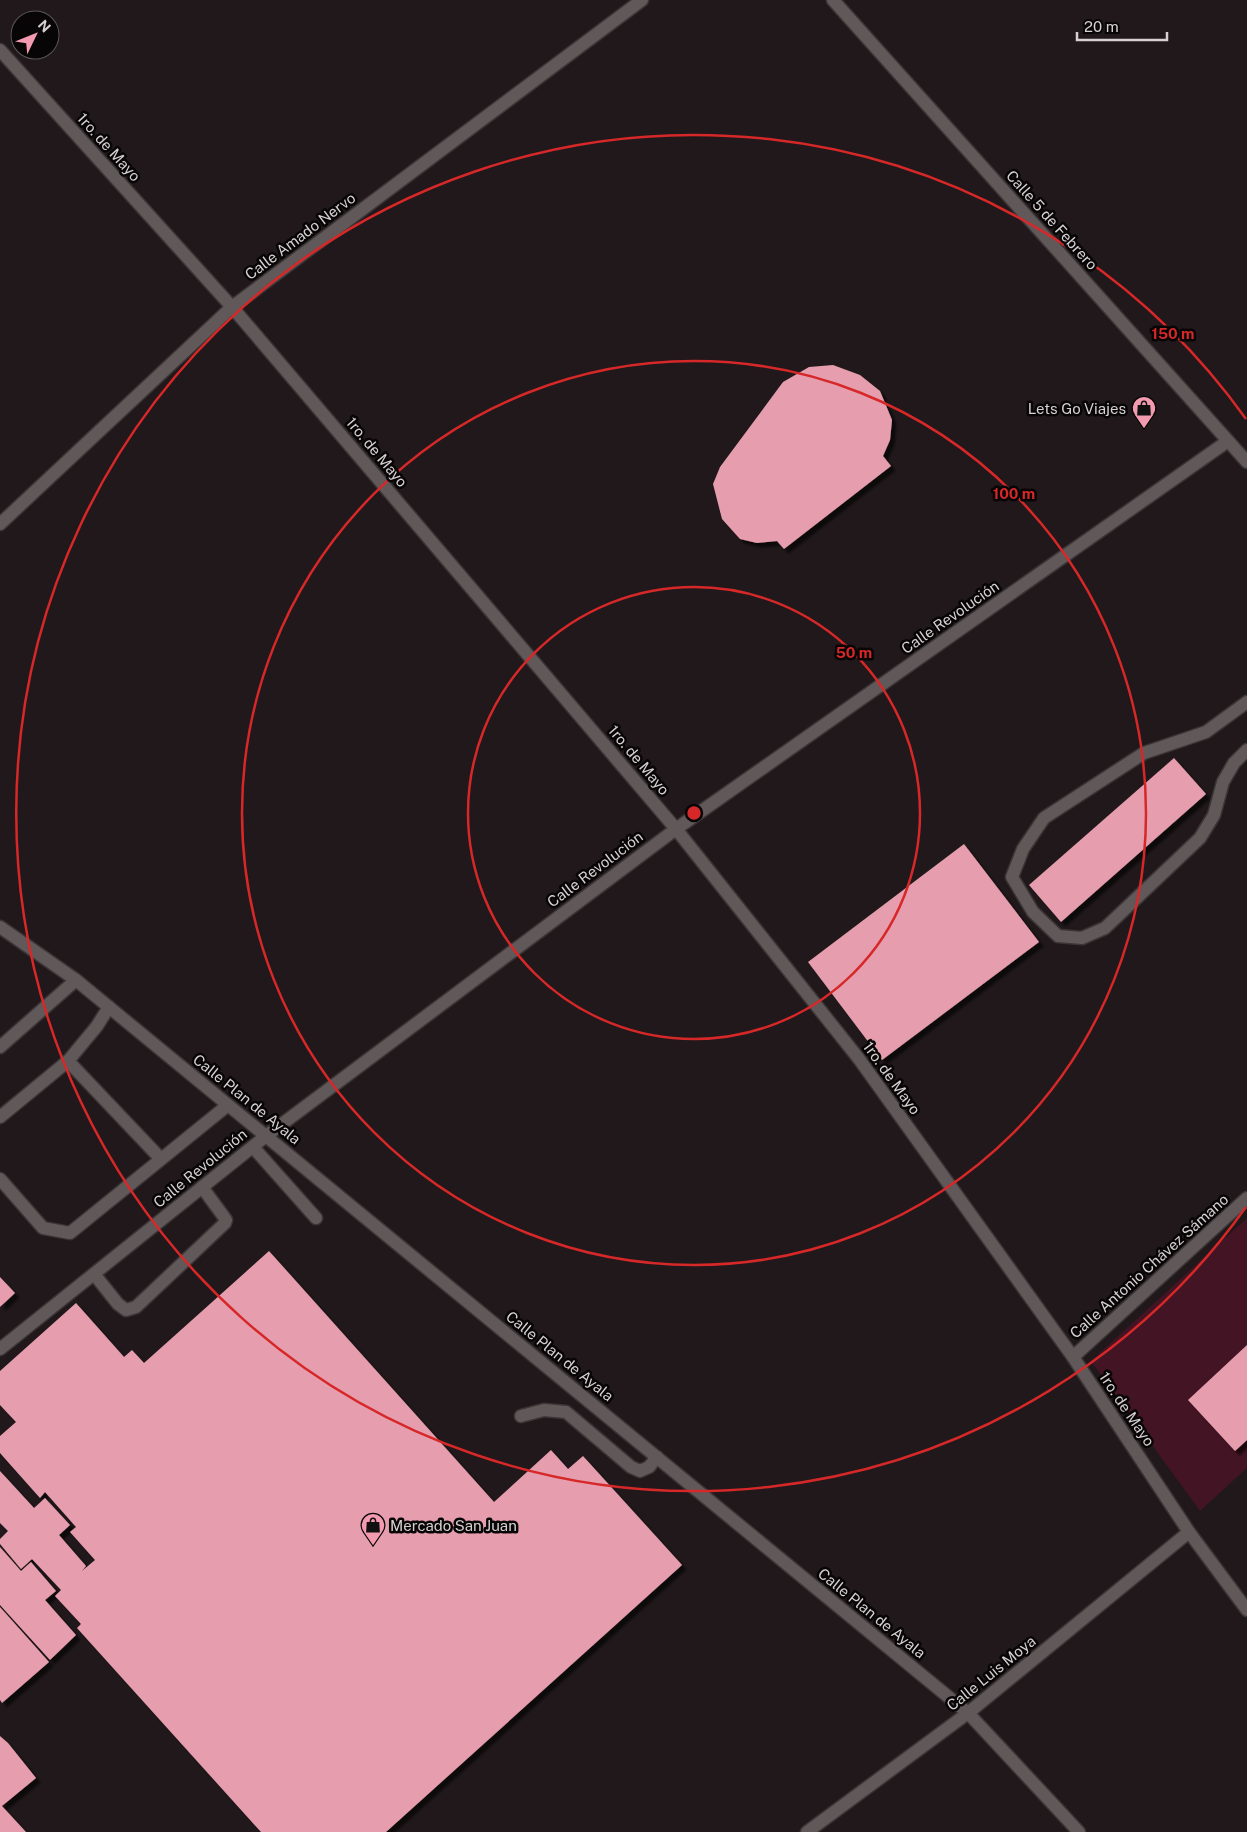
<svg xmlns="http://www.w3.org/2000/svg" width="1247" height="1832" viewBox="0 0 1247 1832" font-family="'Public Sans',sans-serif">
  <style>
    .garden { fill: #431423 }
    .building { fill: #e69eaf; filter: url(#shadow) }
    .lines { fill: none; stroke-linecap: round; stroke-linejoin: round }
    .service-casing { stroke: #3b3536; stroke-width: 15 }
    .minor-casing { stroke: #3b3536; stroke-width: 15 }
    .tertiary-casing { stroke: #3b3536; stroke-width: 15 }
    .service { stroke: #615859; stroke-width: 12 }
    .minor { stroke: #615859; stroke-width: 12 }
    .tertiary { stroke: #615859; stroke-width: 12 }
    .ring { fill: none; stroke: #d62828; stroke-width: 2.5 }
    .labels { text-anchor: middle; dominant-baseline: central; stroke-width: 5; stroke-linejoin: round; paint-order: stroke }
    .street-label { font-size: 15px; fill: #d6d0d1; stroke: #080506 }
    .poi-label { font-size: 15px; fill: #d6d0d1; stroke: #080506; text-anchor: end }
    .centre { fill: #d62828; stroke: #080506; stroke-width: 2.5 }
    .ring-label { font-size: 15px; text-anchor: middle; font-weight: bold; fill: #d62828; stroke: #080506; stroke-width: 5; stroke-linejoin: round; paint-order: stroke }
  </style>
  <defs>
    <filter id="shadow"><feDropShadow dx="4.5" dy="4.5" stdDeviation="1" flood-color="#0009"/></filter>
  </defs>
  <rect width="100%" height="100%" fill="#20181a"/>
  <polygon class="garden" points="1247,1218 1247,1468 1200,1511 1091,1361"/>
  <g class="building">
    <polygon points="833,365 860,375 880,391 892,420 890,440 883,456 891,466 784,549 777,541 757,543 740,539 722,519 713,484 720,467 783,382 809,367"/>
    <polygon points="1174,758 1206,794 1061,922 1029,885"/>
    <polygon points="964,844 1039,942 882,1060 808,962"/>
    <polygon points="269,1251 494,1502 551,1450 568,1469 583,1456 682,1565 386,1832 261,1832 77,1628 81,1624 55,1596 61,1590 32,1559 21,1569 0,1544 0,1539 8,1531 0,1523 0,1471 34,1508 45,1498 70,1525 59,1535 86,1566 82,1571 95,1560 70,1532 76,1527 45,1492 40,1498 0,1453 0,1436 16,1422 0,1405 0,1371 76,1303 124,1357 132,1350 144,1363"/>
    <polygon points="0,1277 15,1293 0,1307"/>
    <polygon points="1247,1345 1247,1440 1235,1451 1188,1400"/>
    <polygon points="0,1547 21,1571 31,1562 56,1591 45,1600 76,1635 50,1660 0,1605"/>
    <polygon points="0,1607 49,1662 2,1703 0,1700"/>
    <polygon points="0,1736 8,1743 36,1778 2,1806 26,1832 0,1832"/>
  </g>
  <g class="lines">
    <g class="service-casing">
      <g id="service">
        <polyline points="1247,702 1206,732 1144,753 1044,818 1023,849 1012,877 1033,912 1058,936 1082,938 1105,928 1200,838 1214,815 1223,782 1234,763 1247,750"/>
        <polyline points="0,1047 76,980"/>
        <polyline points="68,1061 161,1159"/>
        <polyline points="0,1117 68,1061 97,1026 109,1007"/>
        <polyline points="253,1147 316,1218"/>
        <polyline points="0,1179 43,1228 70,1233 228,1105"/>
        <polyline points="94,1274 118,1304 126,1310 136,1307 225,1223 226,1220 224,1217 202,1187"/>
        <polyline points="521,1416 544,1410 566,1412 631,1467 640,1471 649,1467 657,1457"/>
      </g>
    </g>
    <g class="minor-casing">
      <g id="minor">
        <polyline points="0,524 232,307 642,0"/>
        <polyline points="0,1349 266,1136 676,829 1228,441"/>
        <polyline points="807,1832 968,1713 1189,1532"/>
      </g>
    </g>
    <g class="tertiary-casing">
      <g id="tertiary">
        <polyline points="833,0 1247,462"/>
        <polyline points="0,50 232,307 676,829 859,1059 1073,1357 1189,1532 1247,1610"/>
        <polyline points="0,927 76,980 968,1713 1079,1832"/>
        <polyline points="1073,1357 1247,1198"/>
      </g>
    </g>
    <use href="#service" class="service"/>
    <use href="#minor" class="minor"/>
    <use href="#tertiary" class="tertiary"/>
  </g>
  <g class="ring">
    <circle cx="694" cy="813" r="226"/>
    <circle cx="694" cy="813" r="452"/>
    <path d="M1246 1207A678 678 0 1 1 1246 419"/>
  </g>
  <defs>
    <g id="shop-pin" transform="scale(1.25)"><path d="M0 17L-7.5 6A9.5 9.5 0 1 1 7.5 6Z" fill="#f29aaf" stroke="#080506"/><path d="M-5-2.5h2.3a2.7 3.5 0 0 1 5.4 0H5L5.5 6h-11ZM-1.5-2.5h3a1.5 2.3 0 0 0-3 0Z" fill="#111"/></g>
  </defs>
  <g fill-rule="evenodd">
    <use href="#shop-pin" x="1144" y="408"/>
    <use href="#shop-pin" x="373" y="1525"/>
  </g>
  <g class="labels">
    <g class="street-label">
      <text transform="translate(109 147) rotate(48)">1ro. de Mayo</text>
      <text transform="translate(1052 220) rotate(48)">Calle 5 de Febrero</text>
      <text transform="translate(300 236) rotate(-37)">Calle Amado Nervo</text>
      <text transform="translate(377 452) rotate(50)">1ro. de Mayo</text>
      <text transform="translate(950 617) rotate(-35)">Calle Revolución</text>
      <text transform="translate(639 760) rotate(50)">1ro. de Mayo</text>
      <text transform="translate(595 869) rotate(-37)">Calle Revolución</text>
      <text transform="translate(892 1078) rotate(54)">1ro. de Mayo</text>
      <text transform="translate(247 1099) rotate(39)">Calle Plan de Ayala</text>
      <text transform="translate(200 1168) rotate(-39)">Calle Revolución</text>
      <text transform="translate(1149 1266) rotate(-42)">Calle Antonio Chávez Sámano</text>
      <text transform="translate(560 1356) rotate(39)">Calle Plan de Ayala</text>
      <text transform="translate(1127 1409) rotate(56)">1ro. de Mayo</text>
      <text transform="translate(872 1613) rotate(39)">Calle Plan de Ayala</text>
      <text transform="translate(991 1673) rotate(-39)">Calle Luis Moya</text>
    </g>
    <g class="poi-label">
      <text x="1126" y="408">Lets Go Viajes</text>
      <text x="390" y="1525" text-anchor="start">Mercado San Juan</text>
    </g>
  </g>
  <circle cx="694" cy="813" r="8" class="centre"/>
  <g class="ring-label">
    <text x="1173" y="339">150 m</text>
    <text x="1014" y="499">100 m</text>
    <text x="854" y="658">50 m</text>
  </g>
  <g transform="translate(35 35) rotate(47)"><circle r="24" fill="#080506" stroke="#5a5657"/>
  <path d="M0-4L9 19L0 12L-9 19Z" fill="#f29aaf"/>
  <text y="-8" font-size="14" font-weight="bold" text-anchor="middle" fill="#d6d0d1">N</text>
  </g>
  <path d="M1077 32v8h90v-8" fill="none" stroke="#d6d0d1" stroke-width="2.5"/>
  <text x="1084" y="32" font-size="15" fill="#d6d0d1" stroke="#080506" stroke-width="4" paint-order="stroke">20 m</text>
</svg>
